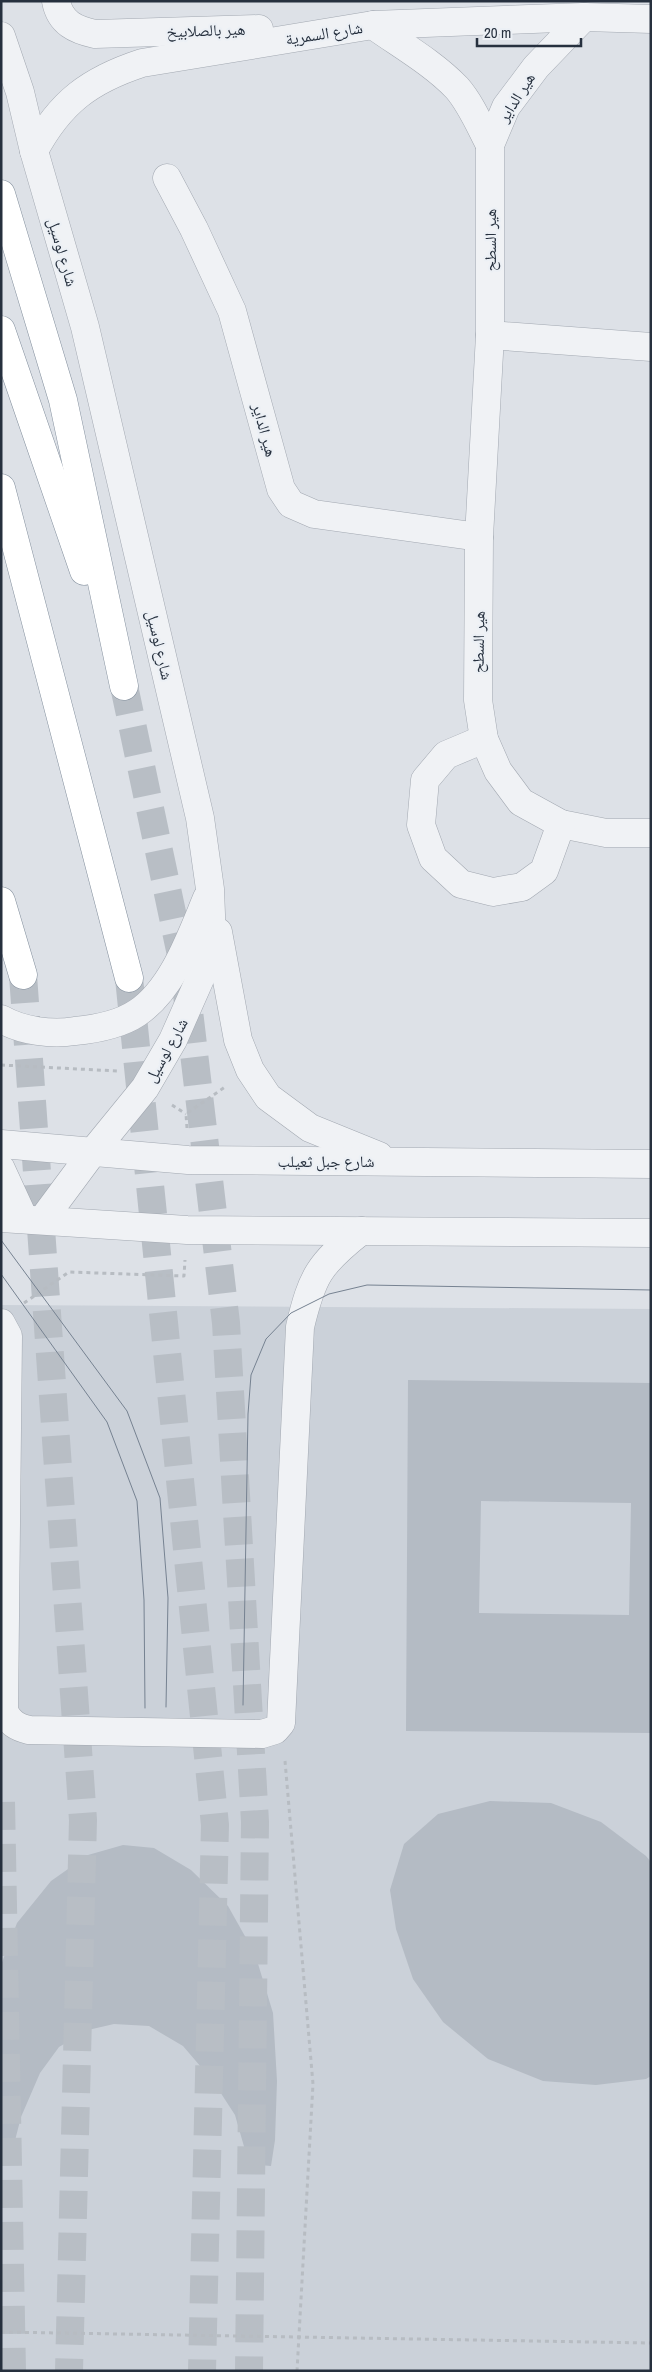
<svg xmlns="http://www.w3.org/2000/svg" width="652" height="2372" viewBox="0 0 652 2372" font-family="'Archivo Narrow','Noto Naskh Arabic',sans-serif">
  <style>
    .built { fill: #cbd1d9 }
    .building { fill: #b4bbc4; fill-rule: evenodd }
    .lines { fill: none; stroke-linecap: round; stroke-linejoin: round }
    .highway-tunnel { stroke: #b8bec5; stroke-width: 28; stroke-dasharray: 28 14; stroke-linecap: butt }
    .minor-casing { stroke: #a2a8b1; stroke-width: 29 }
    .highway-casing { stroke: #84909e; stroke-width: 29 }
    .path { stroke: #b7bcc2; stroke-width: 3; stroke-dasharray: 4 4; stroke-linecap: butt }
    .minor { stroke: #f0f2f5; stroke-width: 28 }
    .highway { stroke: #fff; stroke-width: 28 }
    .tram { stroke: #768291; stroke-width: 1 }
    .labels { text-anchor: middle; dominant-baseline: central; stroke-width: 4.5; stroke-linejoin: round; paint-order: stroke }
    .street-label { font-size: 16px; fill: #26303e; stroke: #ecf0f5 }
  </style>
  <rect width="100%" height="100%" fill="#dde1e7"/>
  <polygon class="built" points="1,1305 651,1309 651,2371 1,2371"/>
  <g class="building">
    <path d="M 408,1380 L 651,1383 L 651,1733 L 406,1731 ZM 481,1501 L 631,1503 L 629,1615 L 479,1613 Z"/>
    <polygon points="490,1801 551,1803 601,1822 646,1856 651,1862 651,2076 646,2079 596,2085 543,2081 488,2059 443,2022 413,1979 396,1929 390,1890 404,1844 438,1814"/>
    <polygon points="123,1845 154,1848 191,1870 228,1906 255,1954 273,2013 277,2081 275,2140 271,2166 249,2164 235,2115 213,2081 183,2046 149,2026 114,2024 88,2030 59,2047 40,2073 21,2117 10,2160 1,2159 1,1965 17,1923 51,1881 88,1855"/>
  </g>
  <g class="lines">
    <g class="highway-tunnel">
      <polyline points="124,686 184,969 226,1323 255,1822 249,2371"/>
      <polyline points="23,975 83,1820 69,2371"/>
      <polyline points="129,978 215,1825 202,2371"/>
      <polyline points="1,1802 12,2371"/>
    </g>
    <g class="minor-casing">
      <g id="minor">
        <path d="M 56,1 C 60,23 76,30 95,34 L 259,29"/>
        <polyline points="584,17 536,67 506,107 490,145 490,335 479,537 478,700 484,739 498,771 521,802 561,824 606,833 651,833"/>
        <path d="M 373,25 C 401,45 433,63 457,88 C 471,104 480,126 490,145"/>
        <polyline points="1,36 20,92 34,151 85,327 200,818 210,889 212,940 203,972 173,1040 145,1088 92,1153 43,1219"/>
        <path d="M 34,151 C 60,102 90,80 142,63 L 373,25 L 584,17 L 651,19"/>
        <polyline points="167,178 194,229 232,311 281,489 291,504 314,514 479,537"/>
        <polyline points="490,335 651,347"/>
        <polyline points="484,739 446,755 425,780 421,825 433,858 461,884 493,892 522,887 544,871 561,824"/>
        <polyline points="218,932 238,1040 250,1070 268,1097 310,1128 379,1156"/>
        <path d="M 1,1019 C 22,1031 52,1035 75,1031 C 96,1029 119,1025 137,1013 C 173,989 191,936 207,898"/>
        <polyline points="1,1144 188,1160 651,1164"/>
        <polyline points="1,1169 24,1219"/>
        <polyline points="1,1218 187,1230 651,1233"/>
        <path d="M 1,1323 L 8,1336 L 4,1712 C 11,1723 16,1727 29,1730 L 262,1734 L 275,1730 L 281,1723 L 300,1327 C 312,1276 319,1264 361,1231"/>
      </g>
    </g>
    <g class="highway-casing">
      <g id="highway">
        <polyline points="1,194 63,400 124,686"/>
        <polyline points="1,330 84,571"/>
        <polyline points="1,488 129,978"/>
        <polyline points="1,901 23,975"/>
      </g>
    </g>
    <g class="path">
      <polyline points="1,1065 117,1071"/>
      <polyline points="172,1105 186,1114"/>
      <polyline points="187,1128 186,1114 225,1087"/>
      <polyline points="24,1303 69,1272 184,1276 185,1260"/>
      <polyline points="285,1761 313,2084 297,2371"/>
      <polyline points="1,2332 651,2343"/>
    </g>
    <use href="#minor" class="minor"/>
    <use href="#highway" class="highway"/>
    <g class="tram">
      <polyline points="1,1240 127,1411 160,1498 168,1598 166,1707"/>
      <polyline points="1,1274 107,1422 137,1501 144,1600 145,1708"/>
      <polyline points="243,1705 248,1414 251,1375 266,1339 291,1313 329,1294 367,1285 651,1290"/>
    </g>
  </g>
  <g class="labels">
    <g class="street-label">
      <text transform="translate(206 30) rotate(-2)">هير بالصلابيخ</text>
      <text transform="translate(324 33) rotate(-9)">شارع السمرية</text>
      <text transform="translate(516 97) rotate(-58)">هير الداير</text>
      <text transform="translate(490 240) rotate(-90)">هير السطح</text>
      <text transform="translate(63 252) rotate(74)">شارع لوسيل</text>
      <text transform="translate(265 430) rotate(75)">هير الداير</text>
      <text transform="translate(478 642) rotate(-89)">هير السطح</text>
      <text transform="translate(160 645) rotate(77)">شارع لوسيل</text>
      <text transform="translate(166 1050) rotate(-61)">شارع لوسيل</text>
      <text x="326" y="1161">شارع جبل ثعيلب</text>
    </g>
  </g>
  <rect width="652" height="2372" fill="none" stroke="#26303e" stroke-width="5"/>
  <path d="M477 38v8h104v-8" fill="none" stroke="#26303e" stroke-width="2.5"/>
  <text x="484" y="38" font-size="15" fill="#26303e" stroke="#ecf0f5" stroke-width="4" paint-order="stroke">20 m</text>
</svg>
